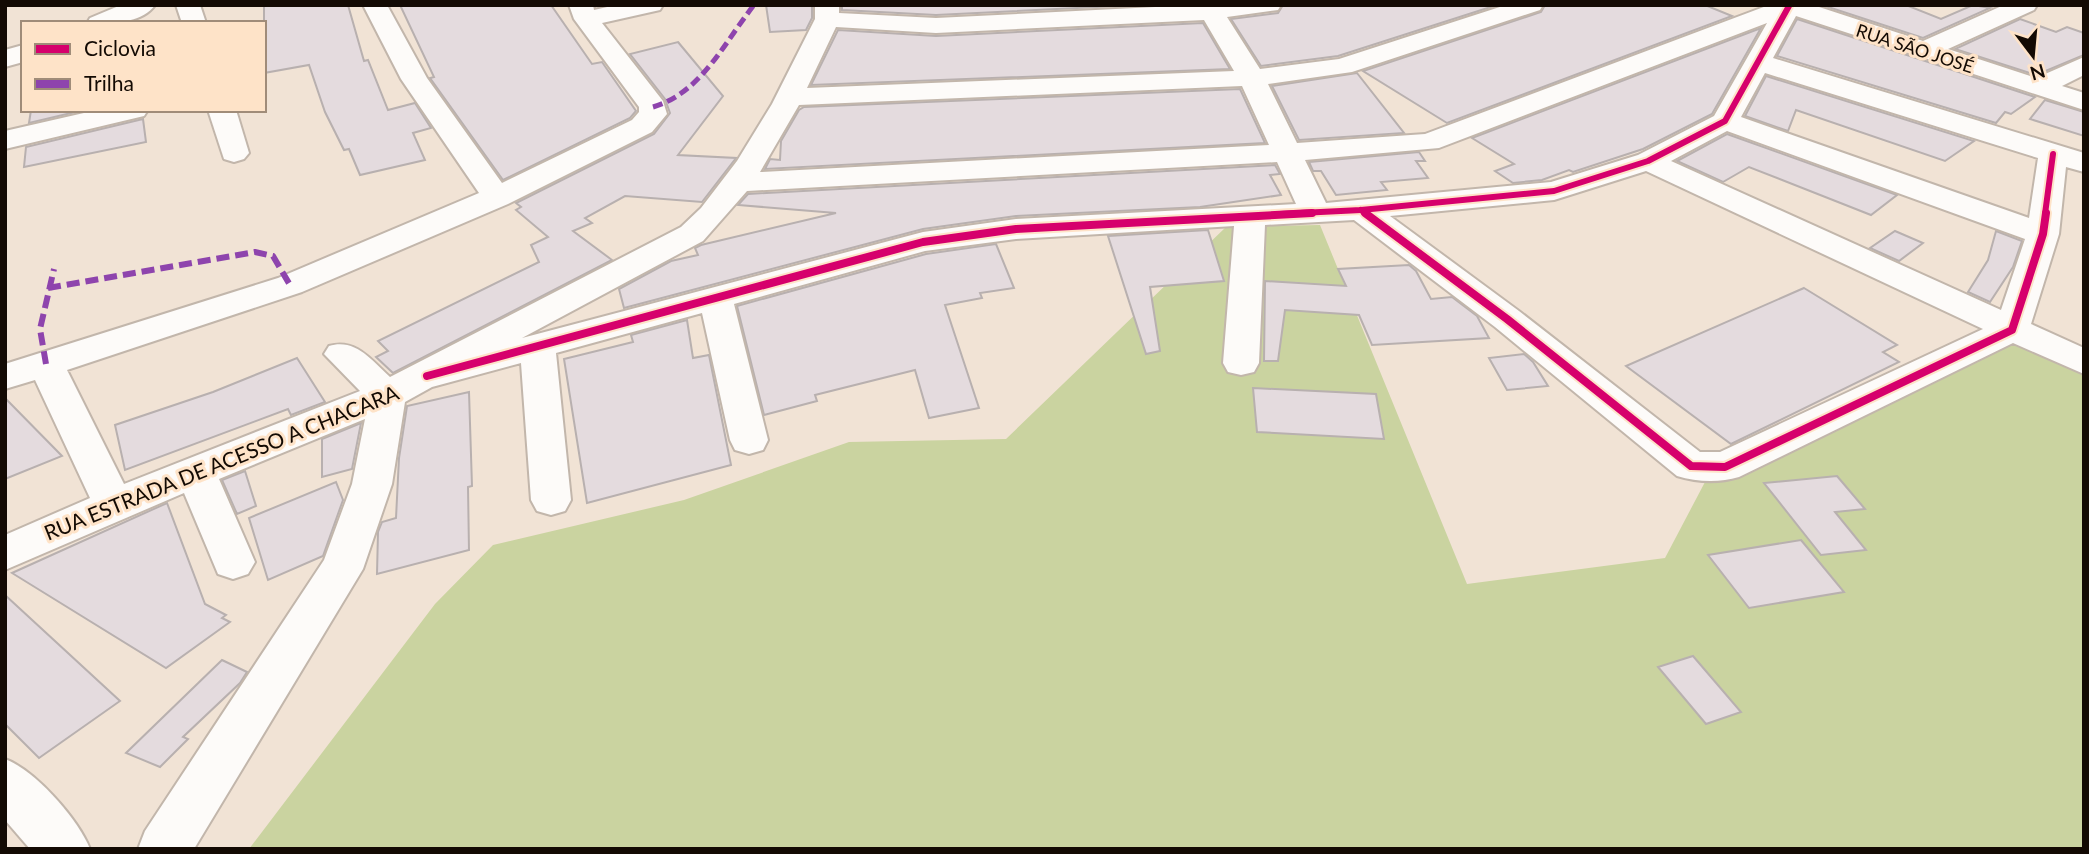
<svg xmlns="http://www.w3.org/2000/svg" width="2089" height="854" viewBox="0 0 2089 854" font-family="Lato,sans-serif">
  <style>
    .green { fill: #cad3a0 }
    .building { fill: #e4dbde; stroke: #b8b0af; stroke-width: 2 }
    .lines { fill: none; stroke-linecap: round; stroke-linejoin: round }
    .minor-casing { stroke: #c2b6ab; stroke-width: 4 }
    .minor { fill: #fdfbf9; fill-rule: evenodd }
    .quiet-far1 { stroke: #8e44ad; stroke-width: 5; stroke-dasharray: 10 5; stroke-linecap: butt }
    .quiet { stroke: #8e44ad; stroke-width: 6; stroke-dasharray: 13 6; stroke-linecap: butt }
    .cycleway-far1-casing { stroke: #fee3c8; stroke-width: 10 }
    .cycleway-casing { stroke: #fee3c8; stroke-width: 12 }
    .cycleway-far1 { stroke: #d6006c; stroke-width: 6 }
    .cycleway { stroke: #d6006c; stroke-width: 8 }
    .labels { text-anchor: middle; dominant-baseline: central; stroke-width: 6; stroke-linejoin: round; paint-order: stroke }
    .far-street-label { font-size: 18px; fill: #130a03; stroke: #fee3c8 }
    .street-label { font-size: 21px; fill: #130a03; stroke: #fee3c8 }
  </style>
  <rect width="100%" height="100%" fill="#f1e3d5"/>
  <polygon class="green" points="1320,225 1467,584 1665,558 1705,482 1823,435 2020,339 2084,371 2084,849 249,849 435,604 493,545 684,500 849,442 1006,439 1226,227"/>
  <g class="building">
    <polygon points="264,5 348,5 364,61 368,60 388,110 415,103 431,128 413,133 425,160 360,175 349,149 344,150 325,112 309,65 264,73"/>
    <polygon points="400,5 551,5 592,64 602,62 636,111 630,118 503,180 430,78 434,77"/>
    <polygon points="766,5 812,5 812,18 806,30 770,32"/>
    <polygon points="842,5 1138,5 936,15 842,10"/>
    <polygon points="1283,5 1497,5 1338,56 1261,66 1231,19 1278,13"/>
    <polygon points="1545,5 1705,5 1732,16 1447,123 1363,71 1541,12"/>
    <polygon points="1822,5 1906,5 1941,19 1973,5 1990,8 1923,38"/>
    <polygon points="1797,19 2035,97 2011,114 2005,112 1996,123 1777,56"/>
    <polygon points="2020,19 2056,32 2067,27 2084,33 2084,55 2036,75 1955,49"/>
    <polygon points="1203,23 1230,69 811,85 838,30 936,36"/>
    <polygon points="1761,28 1712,114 1643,149 1573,172 1569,170 1542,180 1513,183 1495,171 1514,164 1472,138"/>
    <polygon points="678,42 723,96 678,155 736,158 702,202 625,196 585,218 592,223 573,231 612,260 393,373 376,357 388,351 378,341 539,262 531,245 548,237 516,210 521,207 516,203 654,134 670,113 665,99 630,54"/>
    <polygon points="1357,73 1404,133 1299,140 1272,86"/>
    <polygon points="1766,76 1974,141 1945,161 1796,110 1788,131 1745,116"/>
    <polygon points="1240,89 1265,143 765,169 770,159 780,160 781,141 799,110 804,107"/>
    <polygon points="2045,100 2084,112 2084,136 2030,119"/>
    <polygon points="31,110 84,110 29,123"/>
    <polygon points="143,119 146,142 24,167 26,147"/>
    <polygon points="1727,134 1897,195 1871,215 1749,167 1723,182 1677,161"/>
    <polygon points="1419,152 1425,161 1416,161 1428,178 1381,182 1387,190 1336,195 1321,171 1313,171 1309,162"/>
    <polygon points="1275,165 1280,174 1270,175 1281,195 1200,207 1016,216 923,229 624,308 619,289 671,261 698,255 695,248 701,245 836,213 738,205 748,194"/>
    <polygon points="1208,230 1224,281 1150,287 1160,351 1146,354 1108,236"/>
    <polygon points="1895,231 1923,243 1899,261 1870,248"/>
    <polygon points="1996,231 2022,241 2013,267 1990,302 1968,292 1988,260"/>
    <polygon points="996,244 1014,288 980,293 982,298 945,305 979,408 929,418 915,370 815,395 817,401 764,415 737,306 926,254"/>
    <polygon points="1409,265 1416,271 1431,299 1452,297 1477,316 1489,338 1372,345 1359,315 1285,310 1278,361 1264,361 1265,281 1346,286 1338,269"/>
    <polygon points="1804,288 1897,345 1883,352 1899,362 1731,444 1626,366"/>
    <polygon points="687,320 693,358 709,355 731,465 587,503 564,359 633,342 631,335"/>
    <polygon points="1524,354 1533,362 1548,386 1507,390 1489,358"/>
    <polygon points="297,358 325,402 291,415 288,409 125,470 115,425 213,392"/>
    <polygon points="1253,388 1376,394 1384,439 1257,432"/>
    <polygon points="469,392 472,486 468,487 469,550 377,574 378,532 382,522 396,518 399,458 407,406"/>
    <polygon points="5,398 62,456 5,479"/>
    <polygon points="361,423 352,469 322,477 322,439"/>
    <polygon points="245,471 256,506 237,514 222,480"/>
    <polygon points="1837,476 1865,509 1835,512 1866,550 1821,555 1764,483"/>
    <polygon points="336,482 343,500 323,556 268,580 249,518"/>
    <polygon points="167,503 205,604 226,615 222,618 230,622 166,668 12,573"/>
    <polygon points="1801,540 1844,592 1749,608 1708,555"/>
    <polygon points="5,595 120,701 39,758 5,724"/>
    <polygon points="1693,656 1741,712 1706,724 1658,667"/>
    <polygon points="222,660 247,672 240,683 183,737 188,739 160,767 126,753"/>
  </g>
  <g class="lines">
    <g class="minor-casing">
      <g id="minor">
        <path d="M 121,5 L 155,5 C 141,25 108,23 87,23 L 90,18 Z"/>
        <polygon points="176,5 200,5 206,23 182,23"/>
        <path d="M 363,5 L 387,5 L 427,78 L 502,183 L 632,120 L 639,112 L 639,107 L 574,19 L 569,5 L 593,5 L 594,10 L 616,5 L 663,5 L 660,10 L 602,23 L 663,101 L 667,114 L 652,132 L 508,204 L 302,292 L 67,370 L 124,484 L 360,391 L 324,354 L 329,346 C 356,338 372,361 390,377 L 681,227 L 701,208 L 737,161 L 772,104 L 815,19 L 815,5 L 839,5 L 839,13 L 936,18 L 1195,5 L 1281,5 L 1278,10 L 1227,17 L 1260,69 L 1339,59 L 1506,5 L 1543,5 L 1540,10 L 1352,72 L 1268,84 L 1297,143 L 1425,134 L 1769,5 L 1813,5 L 1923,41 L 2004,5 L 2037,5 L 2034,10 L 1948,49 L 2036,78 L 2084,57 L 2084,75 L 2062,86 L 2084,93 L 2084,110 L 1796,16 L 1773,58 L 2084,153 L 2084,172 L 2066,167 L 2059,234 L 2031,324 L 2084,348 L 2084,374 L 2013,343 L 1739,477 C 1719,483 1697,482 1677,476 L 1495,327 L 1354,220 L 1265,225 L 1259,363 L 1254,372 L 1241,375 L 1228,372 L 1223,363 L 1234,226 L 1016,239 L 925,251 L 734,304 L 768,440 L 763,450 L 749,454 L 735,450 L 730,440 L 702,313 L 556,353 L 571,500 L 565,511 L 551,515 L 537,511 L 531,500 L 521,363 L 432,387 L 405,402 L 392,484 L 363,569 L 194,849 L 138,849 L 145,831 L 324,560 L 352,484 L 365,419 L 219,479 L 255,562 L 248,574 L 233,579 L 218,574 L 184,493 L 5,570 L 5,535 L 90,498 L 35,380 L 5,389 L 5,364 L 278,278 L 479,193 L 401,79 ZM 1204,20 L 1234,71 L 807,88 L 836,27 L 936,33 ZM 1767,23 L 1714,116 L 1638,155 L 1551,182 L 1326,203 L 1305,160 L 1439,148 ZM 1765,73 L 2038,158 L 2029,218 L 1741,117 ZM 1242,86 L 1269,145 L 760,172 L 799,105 ZM 1727,131 L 2025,239 L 2001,310 L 1671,161 ZM 1277,162 L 1296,204 L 1016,219 L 923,232 L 522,338 L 703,241 L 747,191 ZM 1646,171 L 1983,329 L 1720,452 L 1700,452 L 1519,311 L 1390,216 L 1554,200 Z"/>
        <polygon points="23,45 23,62 5,67 5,50"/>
        <polygon points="97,110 148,110 144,116 5,149 5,131"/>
        <polygon points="208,110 236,110 249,153 244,159 234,162 224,159"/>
        <path d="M 5,759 C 35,770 78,819 90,849 L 30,849 L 5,820 Z"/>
      </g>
    </g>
    <use href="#minor" class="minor"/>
    <path class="quiet-far1" d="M 653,107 C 701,93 724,43 754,5"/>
    <g class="quiet">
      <polyline points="48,288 255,252 273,256 290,285"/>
      <polyline points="46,364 40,329 54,269"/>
    </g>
    <g class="cycleway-far1-casing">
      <g id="cycleway-far1">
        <polyline points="1361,210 1367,214"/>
        <polyline points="1280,214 1361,210 1554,191 1648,161 1725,121 1789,6"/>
        <polyline points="2045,214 2053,154"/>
      </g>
    </g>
    <g class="cycleway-casing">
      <g id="cycleway">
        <polyline points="1365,213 1507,319 1691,466 1725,467 2012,330 2043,234 2046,213"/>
        <polyline points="427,376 923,242 1016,229 1312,213"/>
      </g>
    </g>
    <use href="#cycleway-far1" class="cycleway-far1"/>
    <use href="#cycleway" class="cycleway"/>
  </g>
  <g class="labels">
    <g class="far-street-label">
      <text transform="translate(1915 48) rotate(18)">RUA SÃO JOSÉ</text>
    </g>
    <g class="street-label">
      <text transform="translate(221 462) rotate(-22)">RUA ESTRADA DE ACESSO A CHACARA</text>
    </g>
  </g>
  <rect width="2089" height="854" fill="none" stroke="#130a03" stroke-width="14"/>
  <rect x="21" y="21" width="245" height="91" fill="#fee3c8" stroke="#a08c79" stroke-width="2"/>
  <rect x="35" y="44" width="35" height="10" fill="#d6006c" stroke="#a08c79" stroke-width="2"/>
  <text x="84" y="56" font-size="21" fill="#130a03">Ciclovia</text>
  <rect x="35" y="79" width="35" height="10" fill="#8e44ad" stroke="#a08c79" stroke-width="2"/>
  <text x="84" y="91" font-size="21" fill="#130a03">Trilha</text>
  <g transform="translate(2033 56) rotate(164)" stroke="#fee3c8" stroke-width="5" paint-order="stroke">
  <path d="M0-5L12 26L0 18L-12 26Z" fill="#130a03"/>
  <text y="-10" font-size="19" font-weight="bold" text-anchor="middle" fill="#130a03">N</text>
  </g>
</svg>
